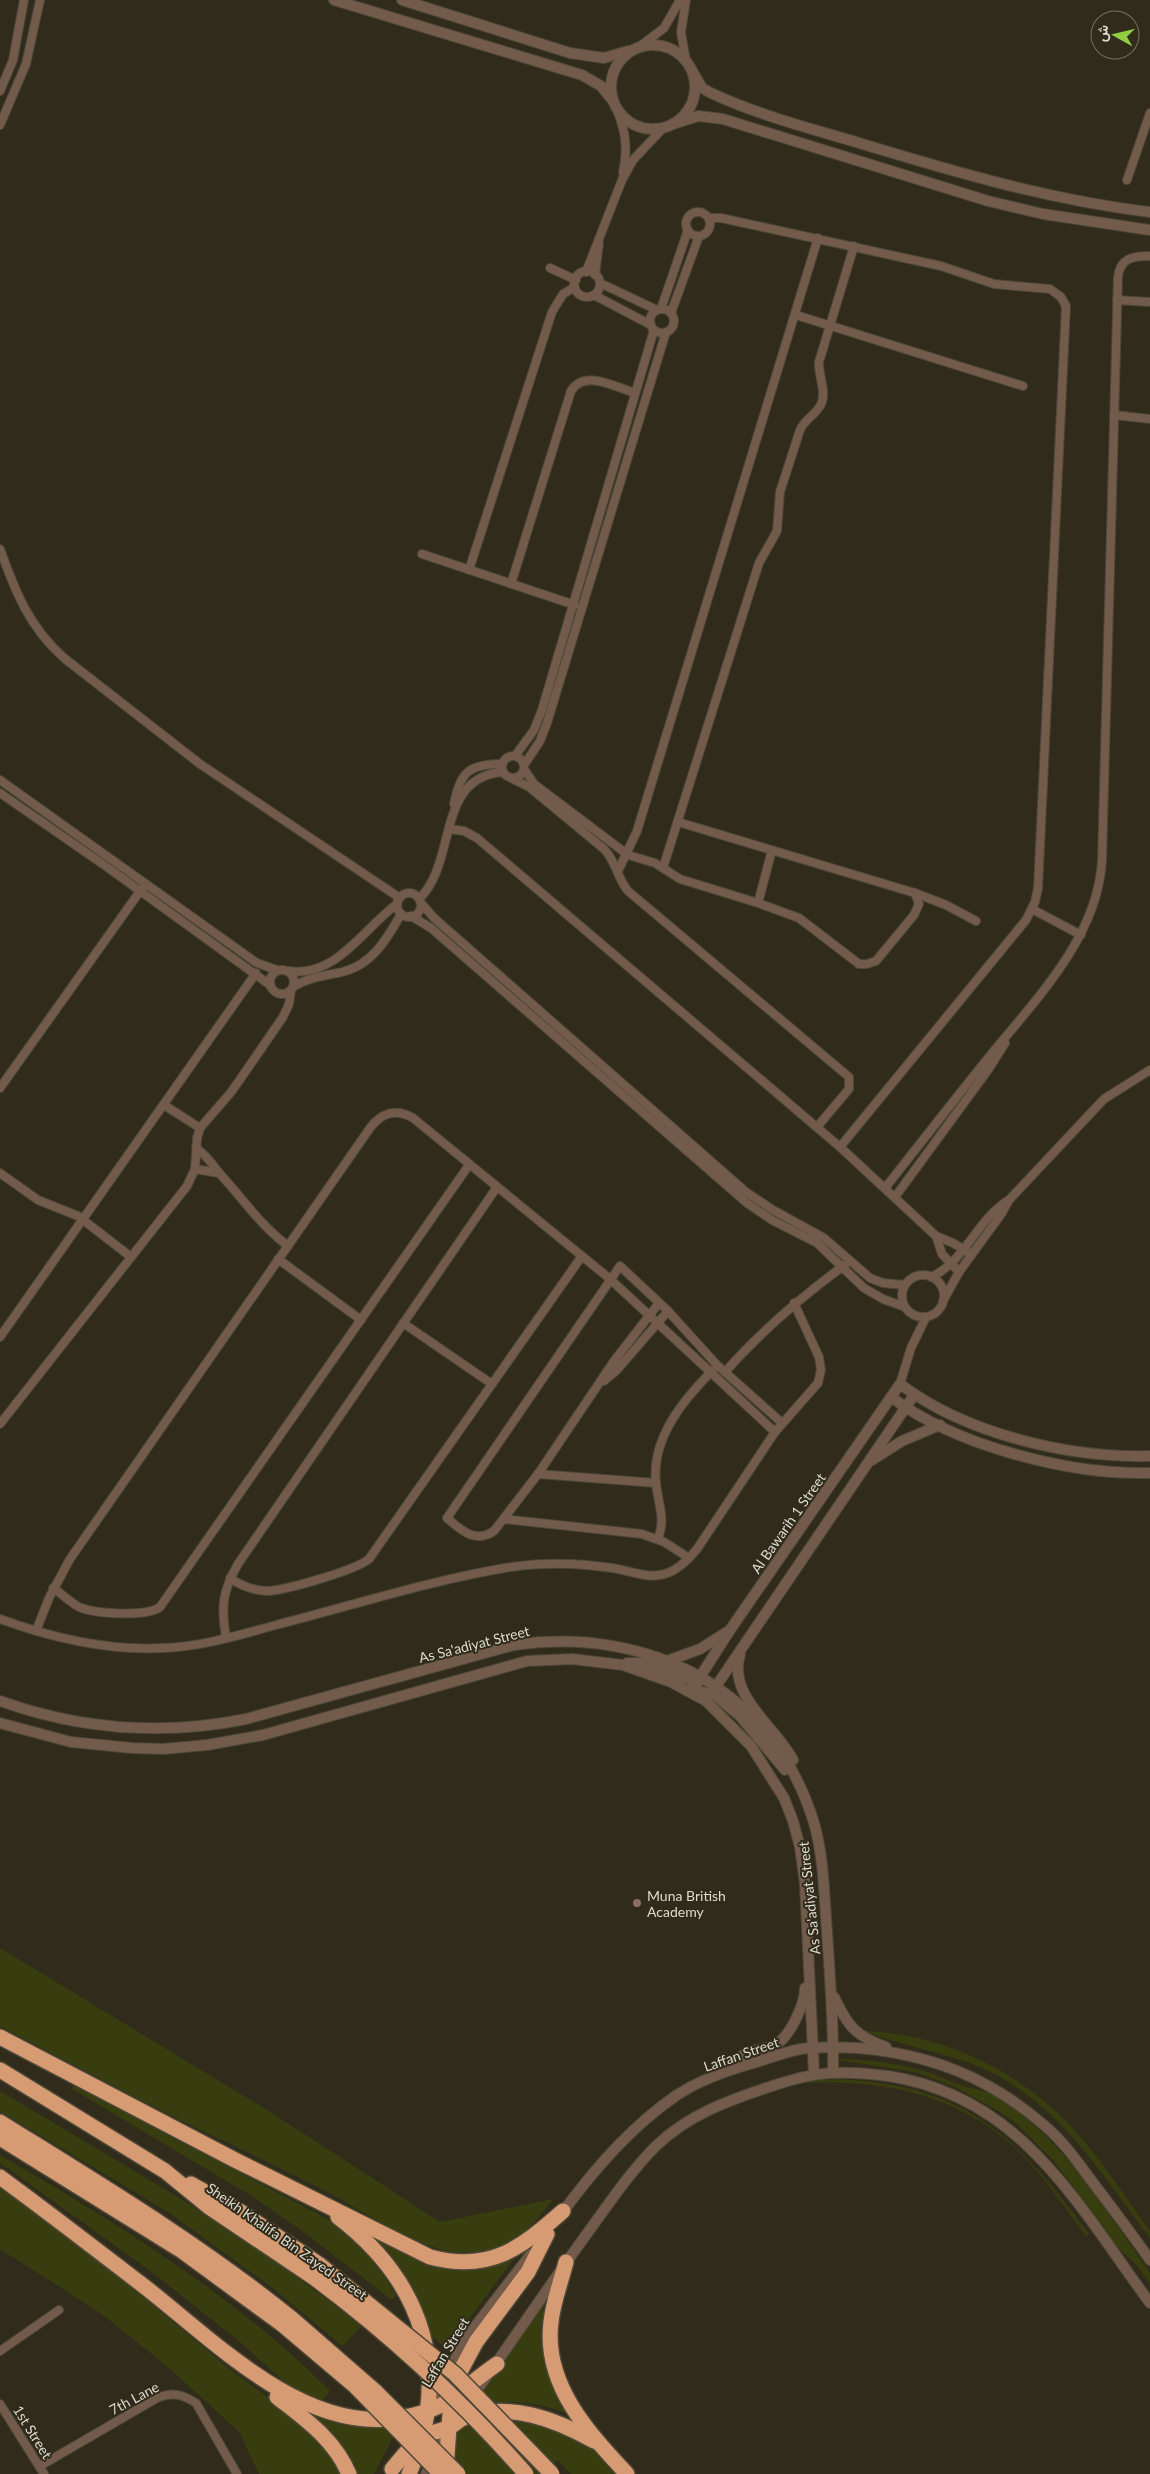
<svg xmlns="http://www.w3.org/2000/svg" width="1150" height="2474" viewBox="0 0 1150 2474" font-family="Lato,Vazirmatn,sans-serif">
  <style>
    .green { fill: #383d0f }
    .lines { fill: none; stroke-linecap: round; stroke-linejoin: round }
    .minor-casing { stroke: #4c4737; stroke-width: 10 }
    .tertiary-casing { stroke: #4c4737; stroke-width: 12 }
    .motorway-casing { stroke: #4c4737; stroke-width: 18 }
    .minor { stroke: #735b4b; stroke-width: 8 }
    .tertiary { stroke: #735b4b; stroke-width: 10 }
    .motorway { stroke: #d79b73; stroke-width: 15 }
    .motorway-bridge-casing { stroke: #4c4737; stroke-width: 18; stroke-linecap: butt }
    .motorway-bridge { stroke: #d79b73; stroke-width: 15 }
    .education-dot { fill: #8d6e63; stroke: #302b1a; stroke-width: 2 }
    .labels { text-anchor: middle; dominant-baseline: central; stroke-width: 4; stroke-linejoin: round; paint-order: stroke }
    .street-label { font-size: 14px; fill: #dedbd0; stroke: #302b1a }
    .poi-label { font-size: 14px; fill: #dedbd0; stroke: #302b1a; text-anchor: start }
  </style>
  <rect width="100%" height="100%" fill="#302b1a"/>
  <g class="green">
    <path d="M 0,1948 L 272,2113 L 440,2222 L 553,2199 C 528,2234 502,2256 456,2252 C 415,2248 361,2209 323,2190 C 277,2166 231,2145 184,2122 C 122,2091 61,2058 0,2026 Z"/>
    <path d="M 865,2031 C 946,2034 1026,2074 1079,2135 C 1105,2165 1127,2199 1150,2231 L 1150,2238 C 1103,2176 1059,2103 984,2069 C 946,2052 904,2047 865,2031 Z"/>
    <path d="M 842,2059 C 872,2060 903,2064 931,2073 C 942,2077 952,2082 963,2086 C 971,2089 981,2089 989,2093 C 1060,2132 1105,2209 1150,2273 L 1150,2284 L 1135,2263 L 1119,2249 L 1054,2161 L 1016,2123 L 1000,2112 L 955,2087 L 915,2072 L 838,2060 Z"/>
    <path d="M 834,2079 C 964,2083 1016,2135 1089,2234 L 1086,2236 C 1065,2208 1045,2178 1020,2153 C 964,2096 884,2079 807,2083 L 807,2081 Z"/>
    <path d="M 73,2085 L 333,2222 C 360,2242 378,2266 396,2295 L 392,2300 L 305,2233 L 250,2195 L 72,2089 Z"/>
    <polygon points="0,2091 178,2197 267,2255 362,2326 342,2346 274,2289 168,2212 0,2111"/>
    <path d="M 0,2155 C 117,2223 234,2295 330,2391 L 321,2402 L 297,2392 L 283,2381 L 239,2341 L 149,2270 L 0,2163 Z"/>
    <polygon points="0,2184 96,2258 237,2375 290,2413 330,2449 341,2474 259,2474 239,2432 169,2368 99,2312 0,2249"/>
    <polygon points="371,2234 420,2258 519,2252 446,2350 431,2335 412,2289 396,2264"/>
    <path d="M 545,2301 C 535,2351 544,2381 578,2419 C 544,2401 509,2400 471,2404 Z"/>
    <path d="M 301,2406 L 399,2426 L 374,2474 L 353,2474 C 341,2442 328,2427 301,2406 Z"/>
    <polygon points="512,2414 582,2439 616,2474 571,2474 558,2460 541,2474 454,2474 454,2439 465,2423"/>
  </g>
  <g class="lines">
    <g class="minor-casing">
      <g id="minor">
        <polyline points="686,0 681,32 686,61"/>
        <polyline points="639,47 664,28 680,0"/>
        <polyline points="0,91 13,60 24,0"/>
        <path d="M 616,107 C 626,133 628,146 623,173"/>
        <polyline points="0,125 26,64 40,0"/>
        <polyline points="1127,180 1150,113"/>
        <circle cx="698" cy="224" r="12"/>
        <polyline points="709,218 721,218 941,266 994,284 1050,289 1061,297 1066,306 1038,888 1035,902 1026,920 840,1147"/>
        <polyline points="550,268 576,280"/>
        <circle cx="587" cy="284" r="13"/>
        <polyline points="586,272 622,180 633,160 664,127"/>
        <polyline points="595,275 599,243"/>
        <polyline points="600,283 657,310"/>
        <polyline points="594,295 651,325"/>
        <polyline points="1117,300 1150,302"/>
        <polyline points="661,309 688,230"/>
        <circle cx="662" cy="321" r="12"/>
        <polyline points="671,313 699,236"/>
        <polyline points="796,315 1023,386"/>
        <polyline points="1114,415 1150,419"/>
        <path d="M 0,549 C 15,591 29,627 64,658 L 200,764 L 400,898"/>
        <polyline points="422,554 575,605"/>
        <polyline points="469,570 552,312 563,294 575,287"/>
        <path d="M 511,584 L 571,391 C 585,369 615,387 635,393"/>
        <circle cx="513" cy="767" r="11"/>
        <polyline points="515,756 534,730 542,710 654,330"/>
        <polyline points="524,765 540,741 547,723 666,332"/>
        <polyline points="524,769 534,784 628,855 655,863 680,879 758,903 799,918 859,964 867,964 876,961 914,915 919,904 915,893"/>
        <path d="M 511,778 L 529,787 L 604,849 C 616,861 617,878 628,891 L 849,1077 L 849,1089 L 817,1127"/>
        <polyline points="0,780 257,963 277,970"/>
        <polyline points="0,793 107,867 270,985"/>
        <path d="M 454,804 C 460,772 469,764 502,764"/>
        <polyline points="678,822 915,893 946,905 976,921"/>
        <polyline points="449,829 464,831 477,838 840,1147 936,1236 953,1243 971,1254"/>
        <path d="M 663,868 L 759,563 L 777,531 L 780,492 L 800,430 C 805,418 818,414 822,402 C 826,389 818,375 819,362 L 854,246"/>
        <polyline points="618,871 637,831 818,238"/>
        <circle cx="409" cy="905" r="12"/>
        <path d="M 419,899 C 458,862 435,777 503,772"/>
        <polyline points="421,903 434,918 746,1192 773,1210 824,1238 870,1278 883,1283 905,1285"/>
        <polyline points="758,903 772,850"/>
        <polyline points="1032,909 1081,935"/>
        <polyline points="411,916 431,928 747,1203 772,1220 817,1243 864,1288 883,1299 905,1307"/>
        <circle cx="282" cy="982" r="12"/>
        <path d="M 289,971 C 336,978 364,928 397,904"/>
        <path d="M 293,987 C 308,977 325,976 342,972 C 372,965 387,939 401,914"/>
        <polyline points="0,1088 143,887"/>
        <polyline points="164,1105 200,1128"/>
        <path d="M 197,1149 C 208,1156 212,1165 221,1175 C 243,1199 261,1226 288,1246"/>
        <polyline points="195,1169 219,1173"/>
        <polyline points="0,1173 38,1200 78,1216 131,1257"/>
        <path d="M 885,1188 C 920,1144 954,1100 989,1057 C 1036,999 1098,937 1102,860 L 1118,277 C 1120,258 1133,256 1150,256"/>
        <polyline points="895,1197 988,1070 1005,1043"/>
        <polyline points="936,1236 942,1254 959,1272"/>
        <polyline points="278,1259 361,1320"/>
        <circle cx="923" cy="1296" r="21"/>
        <path d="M 931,1277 C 965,1262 977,1219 1009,1200 L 1104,1099 L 1150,1070"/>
        <polyline points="943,1301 959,1272 1002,1213 1009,1200"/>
        <path d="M 659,1303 L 614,1361 L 538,1474 L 494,1531 C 475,1544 461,1530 447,1518 L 620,1266 L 668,1311 L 717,1365 L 782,1423"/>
        <polyline points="403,1323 492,1384"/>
        <polyline points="0,1337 256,973"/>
        <path d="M 725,1372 C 762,1330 801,1297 846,1264"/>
        <polyline points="604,1381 616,1371 668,1311"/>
        <polyline points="900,1384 911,1348 926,1317"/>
        <polyline points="0,1424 187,1186 195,1169 197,1138 200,1128 232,1091 283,1017 289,1004 291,990"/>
        <polyline points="538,1474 656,1483"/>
        <polyline points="504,1519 642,1534 664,1542 689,1558"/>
        <path d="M 658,1539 C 666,1518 658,1504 656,1483 C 651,1438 684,1399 713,1370"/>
        <path d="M 230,1578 C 241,1586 253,1590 266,1591 C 284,1591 356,1570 369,1559 L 582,1256"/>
        <path d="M 53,1588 C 62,1594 70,1602 79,1607 C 95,1614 147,1617 160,1607 L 469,1165"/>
        <path d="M 0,1619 C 52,1638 106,1651 162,1648 C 201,1647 239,1635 276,1625 C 354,1605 431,1580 511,1567 C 544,1562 579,1563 612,1568 C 627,1570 645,1578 660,1575 C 675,1573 688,1560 697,1549 L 775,1432 L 818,1383 L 821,1370 L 819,1357 L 794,1303"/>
        <path d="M 36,1631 L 49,1598 L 70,1559 L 370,1128 C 381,1113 396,1108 413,1118 L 610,1279 L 775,1432"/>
        <path d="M 226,1638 C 221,1607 222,1592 238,1564 L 497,1187"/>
        <polyline points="0,2351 59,2310"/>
        <polyline points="0,2404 44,2474"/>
        <path d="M 40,2466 L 157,2398 C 172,2392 182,2394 196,2403 L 237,2474"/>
      </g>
    </g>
    <g class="tertiary-casing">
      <g id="tertiary">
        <polyline points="334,0 582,75 601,86 614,102"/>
        <polyline points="402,0 570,53 604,58 628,51"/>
        <circle cx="653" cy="87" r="42"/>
        <path d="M 691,69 L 702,88 L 711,93 C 758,115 809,128 859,143 C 955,172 1050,200 1150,212"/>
        <polyline points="673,124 698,116 723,119 988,201 1043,214 1150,230"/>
        <path d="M 891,1397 C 956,1446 1069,1475 1150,1473"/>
        <polyline points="872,1460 902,1441 940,1425"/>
        <path d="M 740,1655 C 727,1696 776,1727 793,1760"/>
        <polyline points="667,1661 700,1649 727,1632"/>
        <polyline points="627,1663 648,1663 698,1683"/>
        <path d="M 691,1691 L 730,1630 L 900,1384 C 966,1434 1068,1458 1150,1456"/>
        <polyline points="691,1691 712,1693 740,1716 785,1770"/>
        <path d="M 0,1701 C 81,1730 162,1736 246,1719 L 514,1645 C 649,1626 773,1688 814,1823 C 824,1858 824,1895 827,1932 C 830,1979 834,2025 833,2072"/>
        <polyline points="706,1701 914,1395"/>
        <polyline points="0,1723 71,1742 132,1748 163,1749 207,1745 263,1735 527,1661 572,1659 623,1665 671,1682 706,1701 751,1746 784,1798 793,1821 800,1847 805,1884 814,2073"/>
        <path d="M 834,1997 C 848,2026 855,2036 886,2047"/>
        <path d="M 733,2069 C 744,2045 756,2054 775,2045 C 790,2037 805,2004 805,1988"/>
        <path d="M 560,2216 C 593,2170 630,2127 677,2095 C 700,2080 728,2070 754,2063 C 769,2058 785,2052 801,2049 C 820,2046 839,2047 857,2048 C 931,2054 990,2078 1045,2126 C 1065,2143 1079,2164 1094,2184 C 1113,2209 1132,2234 1150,2260"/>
        <polyline points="429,2405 470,2333 531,2254"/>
        <path d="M 461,2412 C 504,2354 543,2294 586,2235 C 608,2205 629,2173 656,2146 C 689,2114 730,2100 772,2086 C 816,2071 842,2070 888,2076 C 1021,2096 1077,2204 1150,2303"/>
        <polyline points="426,2474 447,2433"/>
      </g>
    </g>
    <g class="motorway-casing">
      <g id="motorway">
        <path d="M 0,2037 L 235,2160 L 430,2257 C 490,2273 521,2248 563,2211"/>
        <polyline points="0,2070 165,2171 209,2207 313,2277"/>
        <path d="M 0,2122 C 101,2185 198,2243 291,2318"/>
        <polyline points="0,2138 182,2251 283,2325"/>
        <path d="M 0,2177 C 49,2213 97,2250 145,2287 C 212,2339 297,2427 388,2419 C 408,2418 436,2411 452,2398 C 467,2387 481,2375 497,2364"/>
        <polyline points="191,2184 241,2212 320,2265"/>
        <path d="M 338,2217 C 423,2282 453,2373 409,2474"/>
        <path d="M 566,2262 C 561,2282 553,2302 551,2322 C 543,2384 588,2432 627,2474"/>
        <path d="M 277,2397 C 306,2420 334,2439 349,2474"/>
        <path d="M 392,2469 C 401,2459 412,2443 424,2436 C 432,2432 442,2431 450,2427 C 455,2424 460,2419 466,2417 C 510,2402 555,2419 594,2441"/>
        <polyline points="446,2470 451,2399 461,2370 476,2342 528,2272 547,2234"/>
      </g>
    </g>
    <use href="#minor" class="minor"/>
    <use href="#tertiary" class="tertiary"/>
    <use href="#motorway" class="motorway"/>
    <g class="motorway-bridge-casing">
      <g id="motorway-bridge">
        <polyline points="320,2265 455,2374 552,2474"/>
        <path d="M 313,2277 C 391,2335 462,2401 526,2474"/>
        <polyline points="291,2318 376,2392 458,2474"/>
        <polyline points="283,2325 355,2386 441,2474"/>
      </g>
    </g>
    <use href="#motorway-bridge" class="motorway-bridge"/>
  </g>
  <circle class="education-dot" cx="637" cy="1903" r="5"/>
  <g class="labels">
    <g class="street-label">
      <text transform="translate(788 1523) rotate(-55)">Al Bawarih 1 Street</text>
      <text transform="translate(474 1644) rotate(-14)">As Sa'adiyat Street</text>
      <text transform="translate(809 1898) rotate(-96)">As Sa'adiyat Street</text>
      <text transform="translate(741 2054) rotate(-19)">Laffan Street</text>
      <text transform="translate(287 2241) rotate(35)">Sheikh Khalifa Bin Zayed Street</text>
      <text transform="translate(445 2352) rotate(-59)">Laffan Street</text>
      <text transform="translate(134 2398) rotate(-28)">7th Lane</text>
      <text transform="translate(33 2432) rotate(58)">1st Street</text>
    </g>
    <g class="poi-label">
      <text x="647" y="1895">Muna British<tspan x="647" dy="16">Academy</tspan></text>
    </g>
  </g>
  <g transform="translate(1115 35) rotate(278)"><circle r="24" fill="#302b1a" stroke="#767163"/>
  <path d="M0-4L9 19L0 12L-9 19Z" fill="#90cd40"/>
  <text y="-8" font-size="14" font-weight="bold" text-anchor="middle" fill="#dedbd0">ش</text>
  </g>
</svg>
